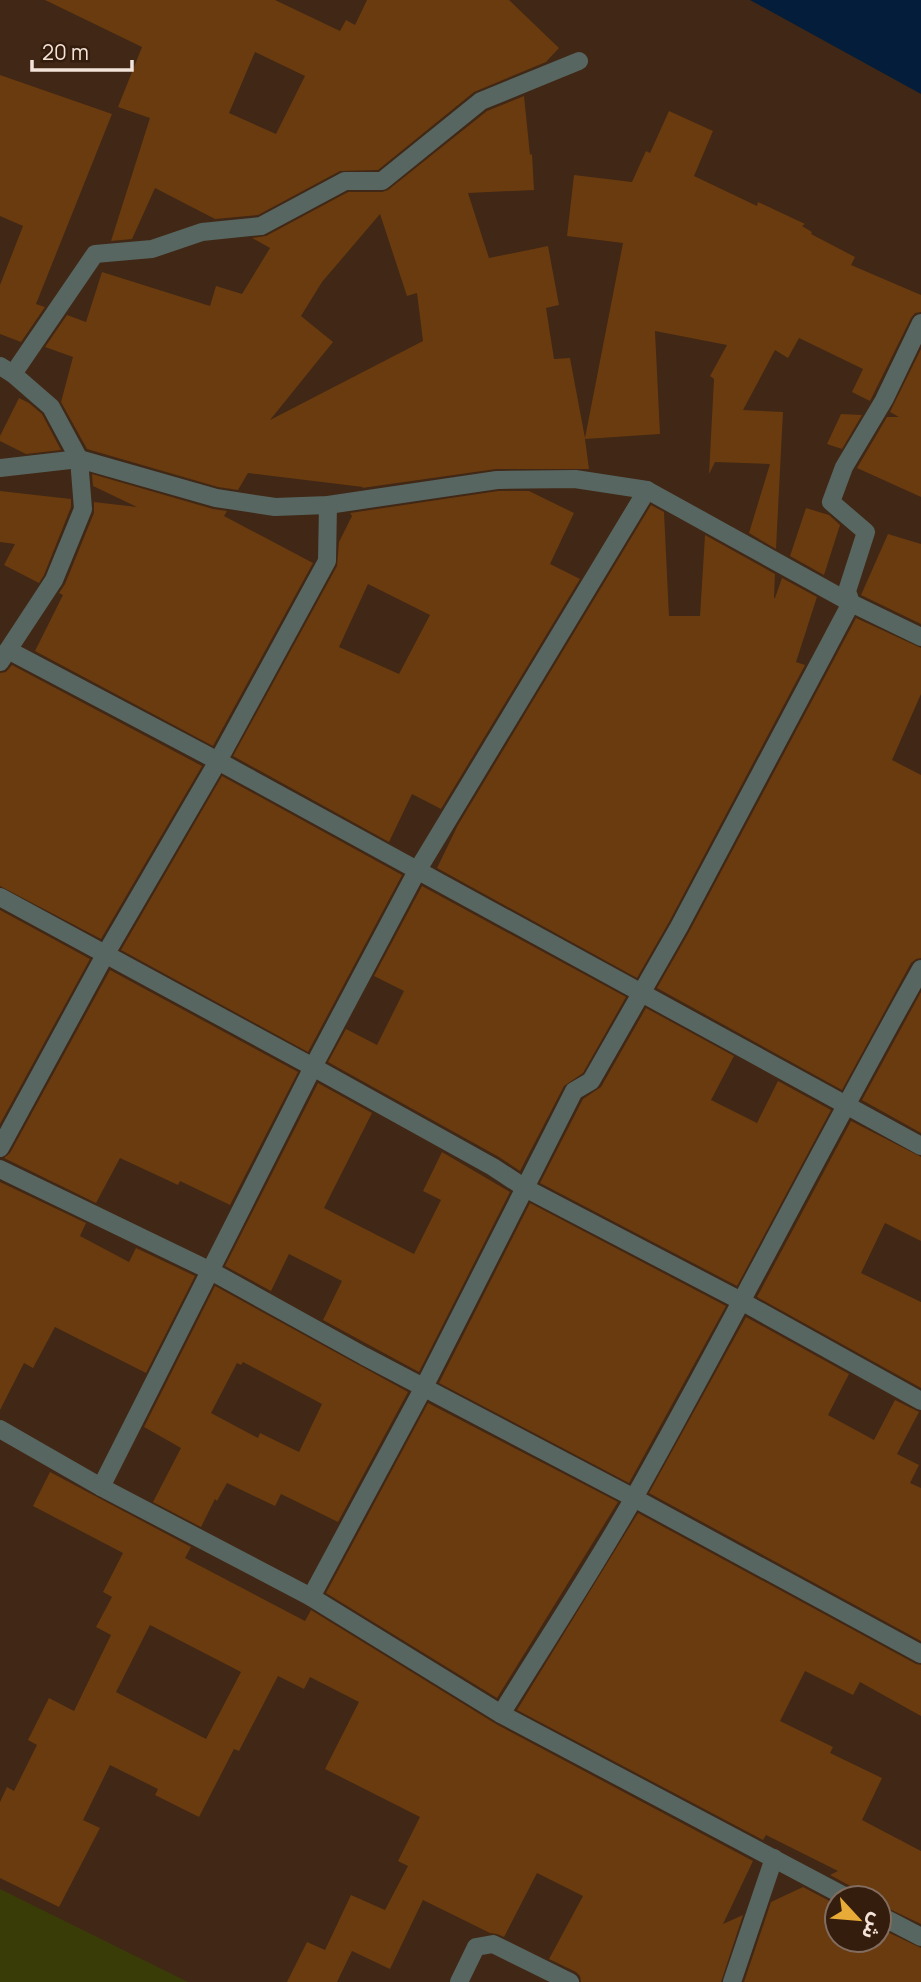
<svg xmlns="http://www.w3.org/2000/svg" width="921" height="1982" font-family="Manrope,'Noto Sans Arabic',sans-serif">
  <style>
    .green { fill: #3a3c08 }
    .water { fill: #041d3a }
    .building { fill: #693b0e; fill-rule: evenodd }
    .lines { fill: none; stroke-linecap: round; stroke-linejoin: round }
    .minor { stroke: #576660; stroke-width: 18 }
  </style>
  <rect width="100%" height="100%" fill="#402716"/>
  <polygon class="green" points="0,1889 188,1982 0,1982"/>
  <polygon class="water" points="750,0 921,0 921,94"/>
  <g class="building">
    <path d="M45 0H275L340 31 346 20 355 25 367 0H509L559 48 546 62 474 92 378 170 340 171 258 215 215 219 155 188 132 239 111 241 150 118 118 107 142 47ZM255 52 305 76 276 134 229 113Z"/>
    <polygon points="0,75 112,114 36,304 45,307 21,342 0,334 0,285 23,226 0,216"/>
    <path d="M524 96 530 155 532 154 534 190 468 193 489 258 548 246 559 305 546 308 554 359 570 358 585 438 623 243 567 236 574 175 632 182 646 151 650 153 669 111 713 131 694 176 757 206 758 202 805 224 802 226 812 232 811 234 855 257 851 265 921 295V312L915 313 911 318 870 401 852 392 863 369 799 338 788 358 775 350 743 410 783 412 776 549 749 533 770 464 715 462 709 474 714 379 710 376 727 345 655 331 660 434 585 439 589 469H496L362 488 363 487 248 473 238 490 218 487 87 449 61 402 73 357 45 347 67 315 86 322 102 272 210 306 216 286 242 294 270 248 252 238 266 236 348 192H382L388 190 487 111ZM380 214 407 296 417 293 423 341 270 420 333 342 301 316 322 282Z"/>
    <polygon points="921,349 921,497 857,468 887,417 899,417 890,412"/>
    <polygon points="19,398 29,403 42,414 61,450 26,454 0,441 0,436"/>
    <polygon points="841,414 862,415 842,449 827,444"/>
    <polygon points="92,474 213,509 227,511 224,516 313,563 213,746 35,651 63,595 59,593 65,584 94,513 94,502 137,507 93,486"/>
    <polygon points="0,491 71,499 71,507 44,575 39,583 4,565 15,544 0,542"/>
    <path d="M498 491H529L574 513 550 564 580 579 441 809 412 794 389 842 233 756 337 566 339 542 352 516 350 513ZM368 584 430 615 399 674 339 647Z"/>
    <polygon points="651,505 664,512 669,616 700,616 705,535 775,574 774,598 775,598 782,578 817,597 796,662 805,665 669,922 637,978 437,868 458,825"/>
    <polygon points="806,508 829,515 840,525 824,575 790,556"/>
    <polygon points="888,534 921,544 921,624 861,595"/>
    <polygon points="856,618 921,648 921,694 892,760 921,775 921,958 916,959 911,963 842,1090 657,988 689,932"/>
    <polygon points="12,665 202,766 101,939 0,886 0,673 6,672"/>
    <polygon points="222,776 402,875 308,1052 121,950"/>
    <polygon points="422,886 626,997 583,1073 564,1086 520,1171 499,1157 328,1062 346,1029 377,1045 404,991 374,976"/>
    <polygon points="0,910 90,959 0,1124"/>
    <polygon points="110,970 298,1072 230,1205 180,1181 178,1185 120,1158 96,1203 4,1158 10,1153"/>
    <polygon points="921,992 921,1133 862,1100"/>
    <polygon points="646,1008 734,1056 711,1100 757,1123 778,1081 831,1110 737,1286 540,1183 583,1099 601,1087"/>
    <polygon points="318,1083 372,1113 324,1208 414,1254 441,1200 423,1191 442,1152 510,1192 419,1372 323,1320 342,1281 289,1254 271,1291 225,1266"/>
    <polygon points="851,1121 921,1157 921,1241 885,1223 861,1273 921,1302 921,1388 757,1297"/>
    <polygon points="0,1182 86,1223 80,1236 129,1262 136,1248 195,1276 146,1373 55,1327 33,1368 24,1363 0,1410"/>
    <polygon points="530,1203 726,1306 629,1483 439,1383"/>
    <path d="M215 1286 408 1392 338 1522 281 1494 275 1506 227 1483 217 1501 215 1499 201 1527 153 1502 181 1448 144 1427ZM243 1362 322 1404 299 1452 260 1433 258 1438 211 1413 237 1363 241 1365Z"/>
    <polygon points="746,1317 849,1374 828,1415 874,1440 895,1400 919,1412 897,1454 919,1465 910,1483 921,1488 921,1641 649,1493"/>
    <polygon points="428,1403 618,1502 497,1698 326,1593"/>
    <path d="M50 1472 191 1547 185 1558 305 1621 311 1610 496 1724 753 1861 723 1924 743 1915 721 1982H581L580 1976 576 1972 549 1959 583 1896 537 1873 504 1937 497 1934 490 1933 423 1900 390 1969 352 1951 337 1982H287L307 1942 325 1950 351 1895 385 1910 408 1866 398 1861 420 1817 325 1769 359 1702 310 1677 304 1689 278 1676 239 1751 234 1749 199 1817 155 1795 158 1789 110 1765 83 1820 100 1828 59 1907 0 1878V1802L7 1787 14 1791 37 1745 28 1740 49 1698 74 1711 111 1635 96 1627 112 1597 103 1592 123 1553 33 1506ZM150 1625 241 1672 206 1739 116 1692Z"/>
    <polygon points="638,1513 916,1664 921,1665 921,1716 860,1682 853,1695 805,1671 780,1721 833,1747 830,1753 882,1778 862,1820 921,1851 921,1924 879,1904 879,1898 859,1898 858,1893 854,1888 830,1875 838,1871 766,1835 763,1840 517,1710"/>
    <polygon points="803,1887 837,1905 837,1940 879,1940 879,1928 921,1948 921,1982 744,1982 771,1902"/>
  </g>
  <g class="lines">
    <g class="minor">
      <polyline points="0,366 13,374 51,407 79,459 83,509 54,580 0,662"/>
      <polyline points="13,374 95,254 152,249 202,232 261,226 345,181 382,181 481,101 579,61"/>
      <polyline points="0,468 79,459 216,498 275,507 328,505 497,480 575,479 647,490 851,603 921,637"/>
      <polyline points="8,650 218,761 921,1146"/>
      <polyline points="0,897 313,1067 493,1167 525,1188 741,1301 921,1401"/>
      <polyline points="0,1148 105,955 218,761 327,561 328,505"/>
      <polyline points="0,1169 209,1270 364,1356 634,1498 921,1654"/>
      <polyline points="0,1429 101,1487 311,1597 501,1714 848,1898"/>
      <polyline points="101,1487 313,1067 417,871 647,490"/>
      <polyline points="311,1597 424,1387 574,1091 591,1081 679,927 851,603 847,591 866,532 831,502 844,467 884,400 921,323"/>
      <path d="M501 1714C546 1641 593 1570 635 1496 733 1322 823 1143 921 969"/>
      <polyline points="879,1915 921,1937"/>
      <polyline points="459,1982 476,1947 493,1944 570,1982"/>
      <polyline points="732,1982 774,1858"/>
    </g>
  </g>
  <g transform="translate(858 1919) rotate(116)"><circle r="33" fill="#351d0d" stroke="#816c5f" stroke-width="2"/>
  <path d="M0-5L12 26L0 18L-12 26Z" fill="#e8ab37"/>
  <text y="-10" font-size="19" font-weight="bold" text-anchor="middle" fill="#f4e3d9">ش</text>
  </g>
  <path d="M32 60v10h100v-10" fill="none" stroke="#f4e3d9" stroke-width="3.5"/>
  <text x="42" y="60" font-size="21" fill="#f4e3d9" stroke="#351d0d" stroke-width="5" paint-order="stroke">20 m</text>
</svg>
